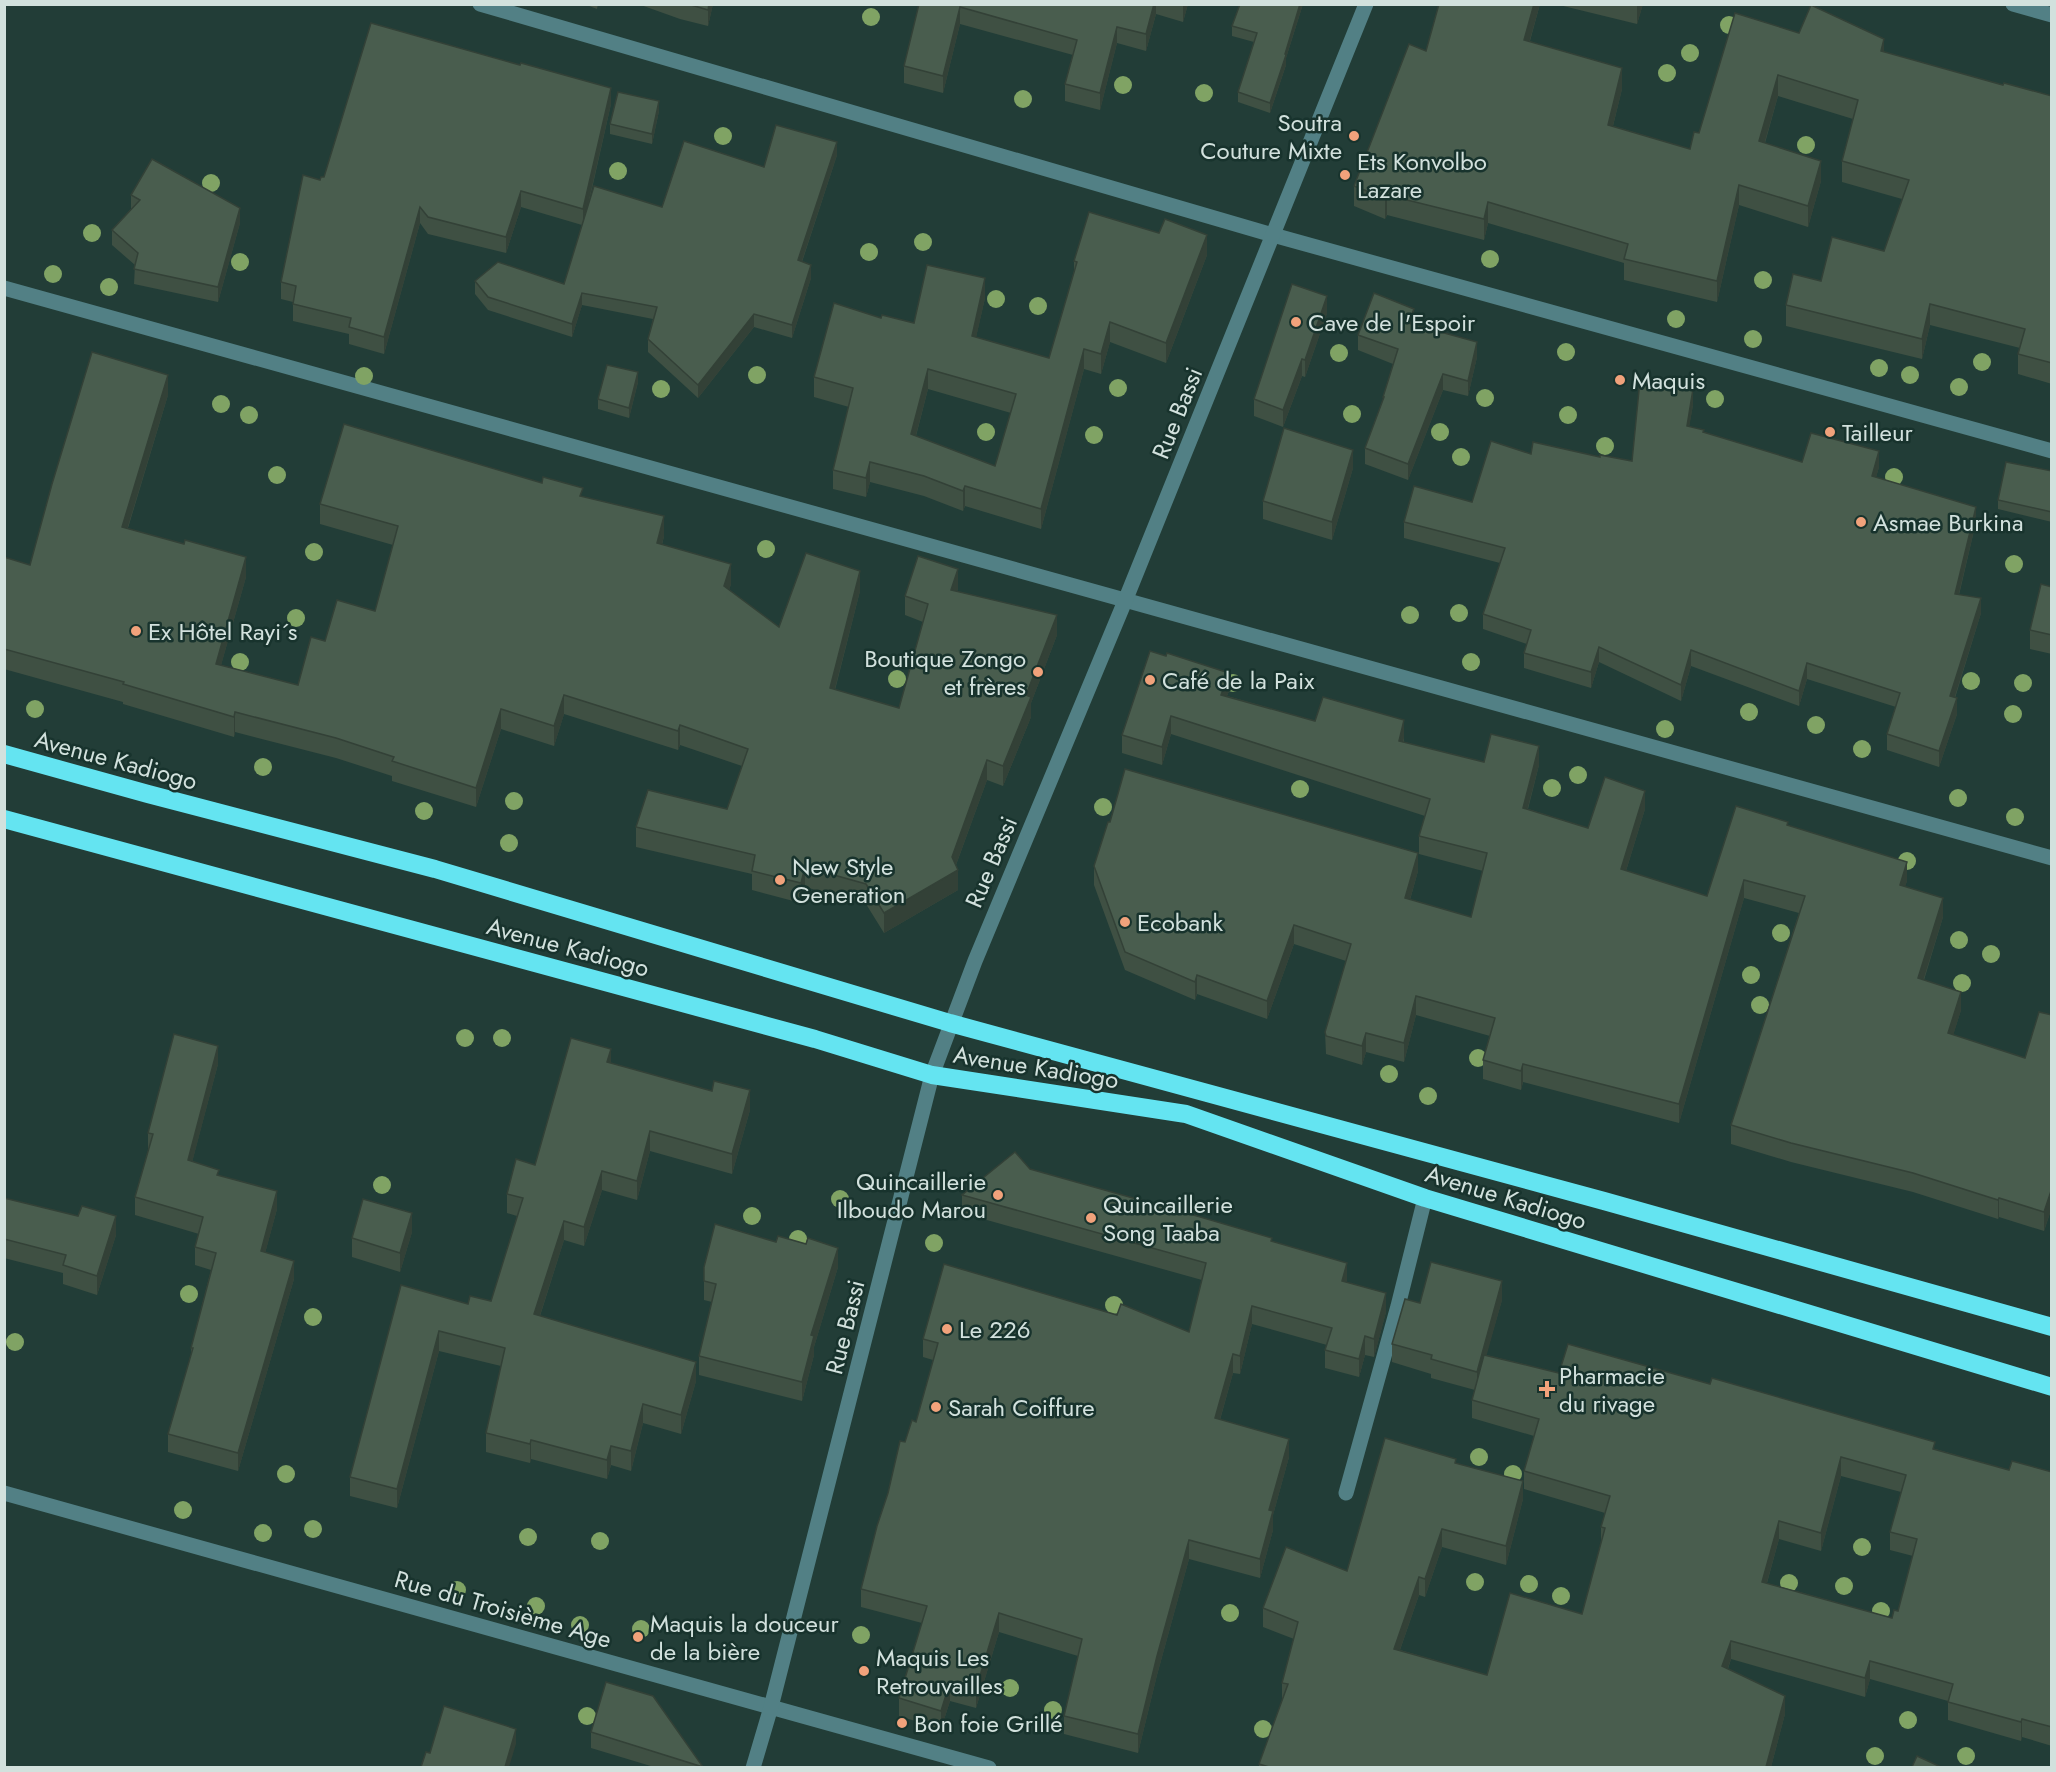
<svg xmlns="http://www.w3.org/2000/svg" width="2056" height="1772" font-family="Jost,sans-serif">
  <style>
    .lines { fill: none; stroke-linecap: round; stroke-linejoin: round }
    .minor { stroke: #528085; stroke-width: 15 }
    .highway { stroke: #64e4f1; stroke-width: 18 }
    .tree { fill: #80a364 }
    .wall { fill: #3f5043; fill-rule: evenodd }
    .shaded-wall { fill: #334137 }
    .building { fill: #495d4e; stroke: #334137; stroke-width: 1.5; fill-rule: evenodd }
    .poi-dot { fill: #f1a27b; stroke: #18332d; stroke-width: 2 }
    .labels { text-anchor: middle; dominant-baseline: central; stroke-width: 5; stroke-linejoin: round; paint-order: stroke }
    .poi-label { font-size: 24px; fill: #d2e1dd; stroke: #18332d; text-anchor: start }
    .street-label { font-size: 24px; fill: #d2e1dd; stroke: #18332d }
  </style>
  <rect width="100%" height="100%" fill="#223d37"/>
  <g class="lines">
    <g class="minor">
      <polyline points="480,4 1273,235 2052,451"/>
      <polyline points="2013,4 2052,15"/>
      <polyline points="4,288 2052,858"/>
      <polyline points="4,1493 989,1768"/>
      <polyline points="1346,1493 1398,1306 1425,1198"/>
      <polyline points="753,1768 771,1707 932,1075 975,961 1125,601 1366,4"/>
    </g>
    <g class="highway">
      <polyline points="4,754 148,794 435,869 950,1023 1604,1201 2052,1327"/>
      <polyline points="4,819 815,1039 932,1075 1186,1114 1425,1198 2052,1387"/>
    </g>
  </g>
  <g class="tree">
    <circle cx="871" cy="17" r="9"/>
    <circle cx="1729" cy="25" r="9"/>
    <circle cx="1690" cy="53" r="9"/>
    <circle cx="1667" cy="73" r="9"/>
    <circle cx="1123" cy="85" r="9"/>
    <circle cx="1204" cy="93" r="9"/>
    <circle cx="1023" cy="99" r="9"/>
    <circle cx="723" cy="136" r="9"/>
    <circle cx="1806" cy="145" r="9"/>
    <circle cx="618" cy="171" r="9"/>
    <circle cx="211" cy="183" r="9"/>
    <circle cx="92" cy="233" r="9"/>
    <circle cx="923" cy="242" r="9"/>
    <circle cx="869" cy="252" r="9"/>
    <circle cx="1490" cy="259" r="9"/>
    <circle cx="240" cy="262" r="9"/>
    <circle cx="53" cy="274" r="9"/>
    <circle cx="1763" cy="280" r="9"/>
    <circle cx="109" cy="287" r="9"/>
    <circle cx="996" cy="299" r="9"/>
    <circle cx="1038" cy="306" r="9"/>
    <circle cx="1676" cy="319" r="9"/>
    <circle cx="1753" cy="339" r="9"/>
    <circle cx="1566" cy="352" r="9"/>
    <circle cx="1339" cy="353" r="9"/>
    <circle cx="1982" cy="362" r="9"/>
    <circle cx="1879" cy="368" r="9"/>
    <circle cx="757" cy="375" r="9"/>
    <circle cx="1910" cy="375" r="9"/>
    <circle cx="364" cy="376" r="9"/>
    <circle cx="1959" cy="387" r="9"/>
    <circle cx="1118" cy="388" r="9"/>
    <circle cx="661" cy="389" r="9"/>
    <circle cx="1485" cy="398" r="9"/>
    <circle cx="1715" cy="399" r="9"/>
    <circle cx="221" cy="404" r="9"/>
    <circle cx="1352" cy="414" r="9"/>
    <circle cx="249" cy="415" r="9"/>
    <circle cx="1568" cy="415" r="9"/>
    <circle cx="986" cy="432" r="9"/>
    <circle cx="1440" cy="432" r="9"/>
    <circle cx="1094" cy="435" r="9"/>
    <circle cx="1605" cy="446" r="9"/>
    <circle cx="1461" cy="457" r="9"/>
    <circle cx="277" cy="475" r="9"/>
    <circle cx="1894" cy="477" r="9"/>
    <circle cx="766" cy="549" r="9"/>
    <circle cx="314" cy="552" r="9"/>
    <circle cx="2014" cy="564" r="9"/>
    <circle cx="1459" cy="613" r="9"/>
    <circle cx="1410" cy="615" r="9"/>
    <circle cx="296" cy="618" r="9"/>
    <circle cx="240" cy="662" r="9"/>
    <circle cx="1471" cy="662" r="9"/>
    <circle cx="897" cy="679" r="9"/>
    <circle cx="1971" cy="681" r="9"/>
    <circle cx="1233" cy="683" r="9"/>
    <circle cx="2023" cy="683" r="9"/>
    <circle cx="35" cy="709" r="9"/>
    <circle cx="1749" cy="712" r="9"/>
    <circle cx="2013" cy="714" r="9"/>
    <circle cx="1816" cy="725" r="9"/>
    <circle cx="1665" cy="729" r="9"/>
    <circle cx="1862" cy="749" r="9"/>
    <circle cx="263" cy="767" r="9"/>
    <circle cx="1578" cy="775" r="9"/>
    <circle cx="1552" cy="788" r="9"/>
    <circle cx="1300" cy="789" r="9"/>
    <circle cx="1958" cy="798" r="9"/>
    <circle cx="514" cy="801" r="9"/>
    <circle cx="1103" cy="807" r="9"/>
    <circle cx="424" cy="811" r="9"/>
    <circle cx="2015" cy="817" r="9"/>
    <circle cx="509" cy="843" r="9"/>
    <circle cx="1907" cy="861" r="9"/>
    <circle cx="1781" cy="933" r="9"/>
    <circle cx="1959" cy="940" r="9"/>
    <circle cx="1991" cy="954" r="9"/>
    <circle cx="1751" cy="975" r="9"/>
    <circle cx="1962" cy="983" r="9"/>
    <circle cx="1760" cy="1005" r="9"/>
    <circle cx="465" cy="1038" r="9"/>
    <circle cx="502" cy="1038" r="9"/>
    <circle cx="1478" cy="1058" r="9"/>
    <circle cx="1389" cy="1074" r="9"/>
    <circle cx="1428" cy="1096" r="9"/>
    <circle cx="382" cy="1185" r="9"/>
    <circle cx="840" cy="1199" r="9"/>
    <circle cx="752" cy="1216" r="9"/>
    <circle cx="798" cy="1239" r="9"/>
    <circle cx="934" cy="1243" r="9"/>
    <circle cx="189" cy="1294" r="9"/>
    <circle cx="1114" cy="1305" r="9"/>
    <circle cx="313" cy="1317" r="9"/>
    <circle cx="15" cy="1342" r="9"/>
    <circle cx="1479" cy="1457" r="9"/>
    <circle cx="286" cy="1474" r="9"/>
    <circle cx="1513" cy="1474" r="9"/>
    <circle cx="183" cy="1510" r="9"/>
    <circle cx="313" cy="1529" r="9"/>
    <circle cx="263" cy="1533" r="9"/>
    <circle cx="528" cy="1537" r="9"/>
    <circle cx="600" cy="1541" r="9"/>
    <circle cx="1862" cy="1547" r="9"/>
    <circle cx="1475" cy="1582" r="9"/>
    <circle cx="1789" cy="1583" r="9"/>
    <circle cx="1529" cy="1584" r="9"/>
    <circle cx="1844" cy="1586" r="9"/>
    <circle cx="457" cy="1590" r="9"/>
    <circle cx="1561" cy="1596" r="9"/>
    <circle cx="536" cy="1606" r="9"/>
    <circle cx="1881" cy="1611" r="9"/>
    <circle cx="1230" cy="1613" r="9"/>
    <circle cx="580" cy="1625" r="9"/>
    <circle cx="641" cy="1629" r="9"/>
    <circle cx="861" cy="1635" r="9"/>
    <circle cx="1010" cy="1688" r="9"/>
    <circle cx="1053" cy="1710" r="9"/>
    <circle cx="587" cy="1716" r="9"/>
    <circle cx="1908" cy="1720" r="9"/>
    <circle cx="1263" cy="1729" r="9"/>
    <circle cx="1875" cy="1756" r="9"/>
    <circle cx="1966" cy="1756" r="9"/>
  </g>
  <g class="wall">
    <polygon points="584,4 598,4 597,9"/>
    <polygon points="638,4 713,4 708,26 680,19"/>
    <polygon points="911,4 1188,4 1183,22 1156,14 1146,51 1117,43 1100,110 1065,101 1065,84 1073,55 960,24 943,93 904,83 904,66 919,6"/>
    <polygon points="1303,4 1286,58 1286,65 1270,113 1238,102 1238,92 1254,42 1232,36 1232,26"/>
    <polygon points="1439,4 1540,4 1530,41 1622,89 1613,126 1690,149 1699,133 1799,33 1884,52 2003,85 2052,96 2052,384 2018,374 2018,354 2020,348 1930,325 1922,359 1786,326 1786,305 1821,281 1884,251 1902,199 1842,182 1842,161 1853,119 1778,96 1765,143 1821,181 1808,227 1739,205 1717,302 1624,280 1624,263 1488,223 1484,240 1387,215 1385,219 1354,206 1354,186 1426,51"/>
    <polygon points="1555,4 1643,4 1637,24"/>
    <polygon points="611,104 589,202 662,207 764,167 837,155 802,262 811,278 792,338 754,327 698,398 648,352 648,339 653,319 582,305 572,337 488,310 475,294 475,281 564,284 582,225 521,207 506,253 428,234 420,223 384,354 349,344 349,334 293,321 293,302 281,299 281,282 320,180 324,177"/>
    <polygon points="659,111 652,144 610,134 610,124"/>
    <polygon points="131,195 240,223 218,302 134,284 135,265 112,245 112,230 131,209"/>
    <path d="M1207 255 1166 363 1110 342 1101 374 1084 369 1041 529 965 506 963 511 924 496 870 482 866 497 833 489V470L849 407 814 397V377L881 318 914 323 985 298 976 337 1049 358 1074 271V261ZM928 389 1011 413 995 466 916 436Z"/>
    <polygon points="1327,313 1305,377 1302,376 1283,427 1254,416 1254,399"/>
    <polygon points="1414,325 1477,357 1468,396 1443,390 1408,480 1365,464 1365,448 1383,402 1383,397 1393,364 1358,350 1358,335"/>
    <polygon points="638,382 629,418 598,409 598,399"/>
    <polygon points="168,395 128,528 246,577 221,665 298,685 325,641 375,611 393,545 320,524 320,504 583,497 664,536 662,545 731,584 729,590 779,627 860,591 835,690 899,708 923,622 905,615 905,596 958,589 957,591 1057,635 1031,703 1031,717 1003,786 987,780 956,865 958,890 884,933 866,904 805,887 801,903 752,890 752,874 636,847 636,827 727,809 742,766 680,745 678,750 564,714 554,746 501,729 476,807 392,781 392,776 336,758 235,732 234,737 123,704 123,702 4,669 4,557 30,565"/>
    <polygon points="1693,405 1689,426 1704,432 1802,462 1879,467 1876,477 1976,522 1959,595 1981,613 1955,698 1957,714 1939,767 1887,750 1887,734 1896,707 1807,679 1799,706 1691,666 1681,701 1599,662 1591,688 1524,668 1524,653 1527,644 1483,629 1483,614 1500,563 1404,538 1404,522 1472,502 1531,454 1600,457 1632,461"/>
    <polygon points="1353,468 1332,540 1263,519 1263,501"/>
    <polygon points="2052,471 2052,522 1998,509 1998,500"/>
    <polygon points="2052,587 2052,654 2030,649 2030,630"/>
    <polygon points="1166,656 1229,691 1227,696 1315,721 1404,738 1404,742 1484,762 1539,765 1528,809 1588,828 1645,809 1626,871 1707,896 1788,825 1907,881 1905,886 1943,917 1924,980 1961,1010 1953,1035 2025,1058 2052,1015 2052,1207 2044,1231 1999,1217 1998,1219 1913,1192 1791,1162 1731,1144 1731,1125 1799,913 1744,898 1679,1123 1523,1082 1521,1090 1483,1079 1483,1060 1490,1036 1416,1015 1404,1062 1366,1052 1362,1065 1326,1054 1325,1032 1346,961 1294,944 1267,1019 1197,994 1195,1000 1125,970 1094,885 1094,866 1418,871 1410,900 1471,917 1483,871 1419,854 1419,836 1425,816 1171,734 1162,765 1122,753 1122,735"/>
    <polygon points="611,1063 750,1110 732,1174 650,1151 637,1200 602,1190 584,1246 564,1240 540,1316 696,1381 681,1434 643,1423 631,1471 611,1465 607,1479 531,1459 530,1463 486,1452 486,1433 501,1366 439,1351 397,1508 350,1496 350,1477 401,1285 468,1304 491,1301 517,1216 507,1213 507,1194 535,1165"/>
    <polygon points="218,1064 192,1162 219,1175 277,1209 265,1253 294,1279 238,1471 168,1452 168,1434 191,1356 191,1348 211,1270 195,1265 195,1247 199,1234 135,1215 135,1197 148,1151 148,1133"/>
    <polygon points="1030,1169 1272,1241 1347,1282 1386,1312 1374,1357 1365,1355 1359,1377 1325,1368 1325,1350 1327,1345 1252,1324 1240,1374 1233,1373 1220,1420 1289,1457 1273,1515 1273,1530 1260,1578 1189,1559 1157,1675 1138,1753 1064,1734 1064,1716 1078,1656 999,1632 976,1708 950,1701 941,1729 899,1716 899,1698 922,1623 861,1607 861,1589 905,1442 916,1422 933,1360 923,1357 923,1339 1117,1315 1189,1332 1202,1280 962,1213 962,1195"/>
    <polygon points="4,1198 116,1235 97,1295 63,1284 63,1273 4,1258"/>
    <polygon points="412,1232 400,1272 352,1257 352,1238"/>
    <polygon points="704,1267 838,1267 814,1347 814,1355 802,1401 699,1375 699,1356 712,1302 704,1300"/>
    <path d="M1502 1300 1486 1355 1559 1373 1935 1449 2009 1470 2052 1472V1746L2022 1737 2021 1741 1948 1720V1701L1870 1679 1865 1697 1731 1659 1728 1669 1785 1714 1771 1767H1259V1764L1282 1701V1683L1294 1639 1263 1627V1608L1347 1571 1456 1463 1523 1499 1506 1565 1442 1547 1425 1597 1419 1595 1400 1650 1487 1675 1582 1614 1601 1543V1527L1605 1513 1524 1489V1471L1534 1436 1472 1418V1400L1475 1390 1431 1378V1374L1392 1362V1344L1420 1303ZM1841 1476 1901 1492 1890 1532V1550L1913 1556 1898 1611 1892 1618 1767 1583 1779 1539 1821 1551Z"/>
    <polygon points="591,1732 703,1767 654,1767 591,1748"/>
  </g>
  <g class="shaded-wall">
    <polygon points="709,4 713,4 708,26 708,10"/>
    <polygon points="1154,4 1156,4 1156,14 1146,51 1146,34"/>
    <polygon points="1183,4 1188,4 1183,22"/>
    <polygon points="1300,4 1303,4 1286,58 1286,65 1270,113 1270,103"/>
    <polygon points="1534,4 1540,4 1524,61 1524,40"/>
    <polygon points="1637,4 1643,4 1637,24"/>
    <polygon points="960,7 960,24 943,93 943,76"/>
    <polygon points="1117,27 1117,43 1100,110 1100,93"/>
    <polygon points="1884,39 1884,60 1881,51"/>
    <polygon points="1622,68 1622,89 1608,146 1608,125"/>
    <polygon points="1778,75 1778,96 1759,162 1759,141"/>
    <polygon points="611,88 611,104 583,226 583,209"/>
    <polygon points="659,101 659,111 652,144 652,134"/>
    <polygon points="837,142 837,155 798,273 798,260"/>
    <polygon points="1821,161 1821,181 1808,227 1808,206"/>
    <polygon points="1739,185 1739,205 1717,302 1717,281"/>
    <polygon points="521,191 521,207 506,253 506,237"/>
    <polygon points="1387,195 1387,215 1385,219 1385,198"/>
    <polygon points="1488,202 1488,223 1484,240 1484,219"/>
    <polygon points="420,207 420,223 384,354 384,337"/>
    <polygon points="240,208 240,223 218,302 218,287"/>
    <polygon points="1207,235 1207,255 1166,363 1166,343"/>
    <polygon points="811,265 811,278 792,338 792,325"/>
    <polygon points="985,278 985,298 972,356 972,336"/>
    <polygon points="582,293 582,305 572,337 572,324"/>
    <polygon points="1327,296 1327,313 1305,377 1305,360"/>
    <polygon points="1930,304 1930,325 1922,359 1922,339"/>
    <polygon points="1414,309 1414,324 1408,323"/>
    <polygon points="754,314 754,327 698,398 698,385"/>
    <polygon points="1110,322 1110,342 1101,374 1101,354"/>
    <polygon points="1477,342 1477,357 1468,396 1468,381"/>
    <polygon points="1084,349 1084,369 1041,529 1041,509"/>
    <polygon points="1302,359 1302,376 1283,427 1283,410"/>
    <polygon points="928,369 928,389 911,454 911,434"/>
    <polygon points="638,372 638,382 629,418 629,408"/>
    <polygon points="1443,374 1443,390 1408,480 1408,464"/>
    <polygon points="168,375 168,395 122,546 122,527"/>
    <polygon points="1693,389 1693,405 1687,441 1687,426"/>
    <polygon points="1353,450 1353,468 1332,540 1332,522"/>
    <polygon points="1879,451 1879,467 1872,492 1872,476"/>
    <polygon points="870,462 870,482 866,497 866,478"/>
    <polygon points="965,486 965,506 963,511 963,491"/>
    <polygon points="1976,507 1976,522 1955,610 1955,594"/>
    <polygon points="664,516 664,536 657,563 657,543"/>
    <polygon points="246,557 246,577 216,683 216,664"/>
    <polygon points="731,564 731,584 724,606 724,586"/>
    <polygon points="958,569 958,589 951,610 951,590"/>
    <polygon points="860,571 860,591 830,708 830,688"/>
    <polygon points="1981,598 1981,613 1950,712 1950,696"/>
    <polygon points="1057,615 1057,635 1031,703 1031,717 1003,786 1003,766 1026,695"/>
    <polygon points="1599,647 1599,662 1591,688 1591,672"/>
    <polygon points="1691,650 1691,666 1681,701 1681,685"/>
    <polygon points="1807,663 1807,679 1799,706 1799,691"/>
    <polygon points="1229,673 1229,691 1221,713 1221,695"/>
    <polygon points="564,695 564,714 554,746 554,726"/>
    <polygon points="1957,698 1957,714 1939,767 1939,751"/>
    <polygon points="501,709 501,729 476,807 476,788"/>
    <polygon points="235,712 235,732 234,737 234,717"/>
    <polygon points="1171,716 1171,734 1162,765 1162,747"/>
    <polygon points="1404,720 1404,738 1399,759 1399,741"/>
    <polygon points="680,725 680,745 678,750 678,731"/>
    <polygon points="1539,746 1539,765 1523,826 1523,808"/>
    <polygon points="987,760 987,780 953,873 958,870 958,890 884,933 884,913 952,857"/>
    <polygon points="1645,791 1645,809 1621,887 1621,869"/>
    <polygon points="1418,853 1418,871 1405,917 1405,898"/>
    <polygon points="1907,862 1907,881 1900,903 1900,885"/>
    <polygon points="805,867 805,887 801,903 801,883"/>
    <polygon points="1744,880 1744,898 1679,1123 1679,1104"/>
    <polygon points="1943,898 1943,917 1918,997 1918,978"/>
    <polygon points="1294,925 1294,944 1267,1019 1267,1001"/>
    <polygon points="1197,975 1197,994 1195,1000 1195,982"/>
    <polygon points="1961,992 1961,1010 1948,1052 1948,1033"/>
    <polygon points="1416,996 1416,1015 1404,1062 1404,1043"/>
    <polygon points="1366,1033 1366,1052 1362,1065 1362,1046"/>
    <polygon points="218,1046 218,1064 188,1178 188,1160"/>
    <polygon points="611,1049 611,1068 607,1062"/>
    <polygon points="1523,1064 1523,1082 1521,1090 1521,1071"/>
    <polygon points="750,1090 750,1110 732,1174 732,1154"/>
    <polygon points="650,1131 650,1151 637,1200 637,1181"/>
    <polygon points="602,1171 602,1190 584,1246 584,1227"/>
    <polygon points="2052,1188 2052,1207 2044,1231 2044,1212"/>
    <polygon points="277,1191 277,1209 261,1269 261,1251"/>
    <polygon points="1999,1198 1999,1217 1998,1219 1998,1200"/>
    <polygon points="412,1213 412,1232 400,1272 400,1253"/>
    <polygon points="116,1216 116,1235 97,1295 97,1276"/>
    <polygon points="564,1221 564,1240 534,1334 534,1314"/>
    <polygon points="838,1248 838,1267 814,1347 814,1355 802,1401 802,1382 811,1335"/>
    <polygon points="294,1261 294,1279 238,1471 238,1453"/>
    <polygon points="1347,1263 1347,1281 1342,1300 1342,1281"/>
    <polygon points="1502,1281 1502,1300 1477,1390 1477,1372"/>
    <polygon points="1386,1293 1386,1312 1374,1357 1374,1339"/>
    <polygon points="1252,1306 1252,1324 1240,1374 1240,1356"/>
    <polygon points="439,1331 439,1351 397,1508 397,1489"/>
    <polygon points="1365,1336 1365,1355 1359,1377 1359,1359"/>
    <polygon points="1233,1354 1233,1373 1215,1437 1215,1418"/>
    <polygon points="696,1362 696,1381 681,1434 681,1415"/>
    <polygon points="643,1404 643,1423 631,1471 631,1451"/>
    <polygon points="1289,1439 1289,1457 1273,1515 1273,1530 1260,1578 1260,1559 1269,1510"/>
    <polygon points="531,1440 531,1459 530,1463 530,1444"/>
    <polygon points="611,1446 611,1465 607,1479 607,1460"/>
    <polygon points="1841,1457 1841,1476 1821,1551 1821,1533"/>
    <polygon points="1523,1481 1523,1499 1506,1565 1506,1546"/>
    <polygon points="1779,1521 1779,1539 1762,1600 1762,1582"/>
    <polygon points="1442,1529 1442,1547 1425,1597 1425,1579"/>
    <polygon points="1189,1540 1189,1559 1157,1675 1138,1753 1138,1734 1157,1656"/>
    <polygon points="1419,1577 1419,1595 1394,1667 1394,1649"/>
    <polygon points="999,1613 999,1632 976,1708 976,1689"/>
    <polygon points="1731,1641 1731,1659 1722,1685 1722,1666"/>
    <polygon points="1870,1661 1870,1679 1865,1697 1865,1678"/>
    <polygon points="950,1682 950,1701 941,1729 941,1711"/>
    <polygon points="1785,1696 1785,1714 1771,1767 1766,1767"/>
    <polygon points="2022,1719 2022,1737 2021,1741 2021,1722"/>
    <polygon points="516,1729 516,1744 509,1767 505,1767"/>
  </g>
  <g class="building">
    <polygon points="688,4 709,4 708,10"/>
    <polygon points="919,4 1154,4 1146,34 1117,27 1100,93 1065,84 1077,40 960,7 943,76 904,66"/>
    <polygon points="1240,4 1300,4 1285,54 1286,55 1270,103 1238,92 1257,33 1232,26"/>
    <polygon points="1439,4 1534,4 1524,40 1622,68 1608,125 1690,149 1694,132 1699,133 1735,13 1799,33 1811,5 1884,39 1881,51 2003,85 2004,83 2052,96 2052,363 2018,354 2025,329 1930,304 1922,339 1786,305 1793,274 1821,281 1832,237 1884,251 1909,180 1842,161 1858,100 1778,75 1759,141 1821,161 1808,206 1739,185 1717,281 1624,259 1628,244 1488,202 1484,219 1387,195 1385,198 1354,186 1409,44 1426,51"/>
    <polygon points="371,23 520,65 521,63 611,88 583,209 521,191 506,237 428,217 420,207 384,337 349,327 351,318 293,304 296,286 281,282 303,175 320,180 321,177 324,177"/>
    <polygon points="618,92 659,101 652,134 610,124"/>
    <polygon points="776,125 837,142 798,260 811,265 792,325 754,314 698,385 648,339 657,307 582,293 572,324 488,297 475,281 498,262 564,284 594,186 662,207 684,141 764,167"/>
    <polygon points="152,159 240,208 218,287 134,269 138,253 112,230 140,200 131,195"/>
    <path d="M1089 212 1159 233 1165 219 1207 235 1166 343 1110 322 1101 354 1084 349 1041 509 965 486 963 491 924 476 870 462 866 478 833 470 853 388 814 377 834 303 881 318 882 315 914 323 927 265 985 278 972 336 1049 358 1077 262 1074 261ZM928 369 1016 394 995 466 911 434Z"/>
    <polygon points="1292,284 1327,296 1305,360 1302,359 1283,410 1254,399"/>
    <polygon points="1374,293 1414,309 1408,323 1477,342 1468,381 1443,374 1408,464 1365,448 1384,397 1383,397 1398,349 1358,335"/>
    <polygon points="92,352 168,375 122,527 184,544 185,540 246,557 216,664 298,685 311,637 325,641 337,600 375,611 398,526 320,504 344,424 542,483 543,477 583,488 580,496 664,516 657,543 731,564 724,586 779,627 806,553 860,571 830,688 899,708 928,604 905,596 918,556 958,569 951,590 1057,615 1026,695 1031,697 1003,766 987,760 952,857 958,870 884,913 866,884 805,867 801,883 752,871 755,855 636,827 648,790 727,809 748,749 680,725 678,731 564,695 554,726 501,709 476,788 392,761 394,757 336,738 235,712 234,717 123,684 124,682 4,649 4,557 30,565 52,484"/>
    <polygon points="607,365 638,372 629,408 598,399"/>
    <polygon points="1640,380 1693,389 1687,426 1704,430 1703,432 1802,462 1811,433 1879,451 1872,476 1976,507 1955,594 1981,598 1950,696 1957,698 1939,751 1887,734 1900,693 1807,663 1799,691 1691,650 1681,685 1599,647 1591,672 1524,653 1531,630 1483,614 1505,548 1404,522 1414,486 1472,502 1491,441 1531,454 1533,442 1600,457 1600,455 1632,461"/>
    <polygon points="1284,428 1353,450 1332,522 1263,501"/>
    <polygon points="2006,462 2052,471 2052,512 1998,500"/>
    <polygon points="2041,584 2052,587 2052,635 2030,630"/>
    <polygon points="1150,651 1166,656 1167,653 1229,673 1221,695 1315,721 1323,697 1404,720 1399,741 1484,762 1491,734 1539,746 1523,808 1588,828 1605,777 1645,791 1621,869 1707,896 1736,806 1788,822 1787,825 1907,862 1900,885 1943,898 1918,978 1961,992 1948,1033 2025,1058 2039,1012 2052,1015 2052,1188 2044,1212 1999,1198 1998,1200 1913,1173 1791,1143 1731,1125 1805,896 1744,880 1679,1104 1523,1064 1521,1071 1483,1060 1495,1018 1416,996 1404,1043 1366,1033 1362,1046 1326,1036 1325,1032 1351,944 1294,925 1267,1001 1197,975 1195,982 1125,952 1094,866 1108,822 1110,822 1125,769 1418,853 1405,898 1471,917 1487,853 1419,836 1430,799 1171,716 1162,747 1122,735"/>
    <polygon points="174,1034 218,1046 188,1160 219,1170 217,1175 277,1191 261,1251 294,1261 238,1453 168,1434 193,1348 191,1348 216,1253 195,1247 203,1217 135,1197 153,1134 148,1133"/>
    <polygon points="571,1038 611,1049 607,1062 712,1091 714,1081 750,1090 732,1154 650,1131 637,1181 602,1171 584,1227 564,1221 534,1314 696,1362 681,1415 643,1404 631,1451 611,1446 607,1460 531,1440 530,1444 486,1433 505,1348 439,1331 397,1489 350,1477 401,1285 468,1304 470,1296 491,1301 523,1198 507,1194 516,1159 535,1165"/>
    <polygon points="1015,1152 1030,1169 1197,1216 1272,1238 1271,1241 1347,1263 1342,1281 1386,1293 1374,1339 1365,1336 1359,1359 1325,1350 1332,1328 1252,1306 1240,1356 1233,1354 1215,1418 1289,1439 1269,1510 1273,1511 1260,1559 1189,1540 1157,1656 1138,1734 1064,1716 1082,1639 999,1613 976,1689 950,1682 941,1711 899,1698 927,1606 861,1589 877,1526 888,1493 900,1441 905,1442 912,1420 916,1422 938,1343 923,1339 944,1264 1117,1315 1121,1304 1189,1332 1206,1263 962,1195"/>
    <polygon points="4,1198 78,1216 82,1206 116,1216 97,1276 63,1265 66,1255 4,1239"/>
    <polygon points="363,1199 412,1213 400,1253 352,1238"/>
    <polygon points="715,1224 776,1242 778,1236 806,1244 808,1238 838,1248 811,1335 814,1336 802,1382 699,1356 716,1284 704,1281 704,1267"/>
    <polygon points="1431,1262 1502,1281 1477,1372 1431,1359 1432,1355 1392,1344 1405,1299 1420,1303"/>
    <path d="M1568 1344 1710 1384 1712 1378 1935 1442 1933 1449 2009 1470 2012 1461 2052 1472V1727L2022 1719 2021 1722 1948 1702 1953 1684 1870 1661 1865 1678 1731 1641 1722 1666 1785 1696 1766 1767H1269L1259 1764 1288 1684 1282 1683 1298 1622 1263 1608 1286 1547 1347 1571 1385 1438 1456 1459 1455 1463 1523 1481 1506 1546 1442 1529 1425 1579 1419 1577 1394 1649 1487 1675 1510 1593 1582 1614 1605 1528 1601 1527 1610 1496 1524 1471 1539 1419 1472 1400 1484 1355 1559 1373ZM1841 1457 1906 1475 1890 1532 1917 1539 1898 1611 1894 1610 1892 1618 1762 1582 1779 1521 1821 1533Z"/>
    <polygon points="606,1682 653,1696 703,1767 591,1732"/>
    <polygon points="444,1706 516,1729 505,1767 421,1767 426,1752 430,1753"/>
    <polygon points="1917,1756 1941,1767 1912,1767"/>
  </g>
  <g class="poi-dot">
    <circle cx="1354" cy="136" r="6"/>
    <circle cx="1345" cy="175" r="6"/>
    <circle cx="1296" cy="322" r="6"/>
    <circle cx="1620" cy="380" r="6"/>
    <circle cx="1830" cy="432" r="6"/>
    <circle cx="1861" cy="522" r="6"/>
    <circle cx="136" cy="631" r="6"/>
    <circle cx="1038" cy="672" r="6"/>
    <circle cx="1150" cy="680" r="6"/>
    <circle cx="780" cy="880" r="6"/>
    <circle cx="1125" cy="922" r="6"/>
    <circle cx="998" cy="1195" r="6"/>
    <circle cx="1091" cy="1218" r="6"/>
    <circle cx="947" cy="1329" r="6"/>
    <path d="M1544 1380h6v6h6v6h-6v6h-6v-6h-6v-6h6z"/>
    <circle cx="936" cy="1407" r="6"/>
    <circle cx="638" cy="1637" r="6"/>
    <circle cx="864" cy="1671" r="6"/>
    <circle cx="902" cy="1723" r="6"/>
  </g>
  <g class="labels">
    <g class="poi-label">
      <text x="1342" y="122" text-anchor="end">Soutra<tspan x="1342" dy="28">Couture Mixte</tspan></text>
      <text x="1357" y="161">Ets Konvolbo<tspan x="1357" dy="28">Lazare</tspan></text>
      <text x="1308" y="322">Cave de l'Espoir</text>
      <text x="1632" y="380">Maquis</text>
      <text x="1842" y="432">Tailleur</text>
      <text x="1873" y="522">Asmae Burkina</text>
      <text x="148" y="631">Ex Hôtel Rayi´s</text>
      <text x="1026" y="658" text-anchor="end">Boutique Zongo<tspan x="1026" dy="28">et frères</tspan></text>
      <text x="1162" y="680">Café de la Paix</text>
      <text x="792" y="866">New Style<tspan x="792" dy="28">Generation</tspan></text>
      <text x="1137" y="922">Ecobank</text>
      <text x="986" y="1181" text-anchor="end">Quincaillerie<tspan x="986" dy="28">Ilboudo Marou</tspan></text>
      <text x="1103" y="1204">Quincaillerie<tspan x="1103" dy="28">Song Taaba</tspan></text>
      <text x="959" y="1329">Le 226</text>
      <text x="1559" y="1375">Pharmacie<tspan x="1559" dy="28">du rivage</tspan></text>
      <text x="948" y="1407">Sarah Coiffure</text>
      <text x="650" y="1623">Maquis la douceur<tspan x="650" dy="28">de la bière</tspan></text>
      <text x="876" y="1657">Maquis Les<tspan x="876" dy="28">Retrouvailles</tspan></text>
      <text x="914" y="1723">Bon foie Grillé</text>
    </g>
    <g class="street-label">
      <text transform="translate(1177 413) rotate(-68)">Rue Bassi</text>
      <text transform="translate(116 760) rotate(15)">Avenue Kadiogo</text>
      <text transform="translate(991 862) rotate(-67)">Rue Bassi</text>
      <text transform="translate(568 947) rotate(15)">Avenue Kadiogo</text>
      <text transform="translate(1036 1067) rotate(9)">Avenue Kadiogo</text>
      <text transform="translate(1506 1197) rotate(17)">Avenue Kadiogo</text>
      <text transform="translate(845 1327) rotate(-76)">Rue Bassi</text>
      <text transform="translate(503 1609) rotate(16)">Rue du Troisième Age</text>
    </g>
  </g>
  <rect width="2056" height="1772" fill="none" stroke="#d2e1dd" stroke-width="12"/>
</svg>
